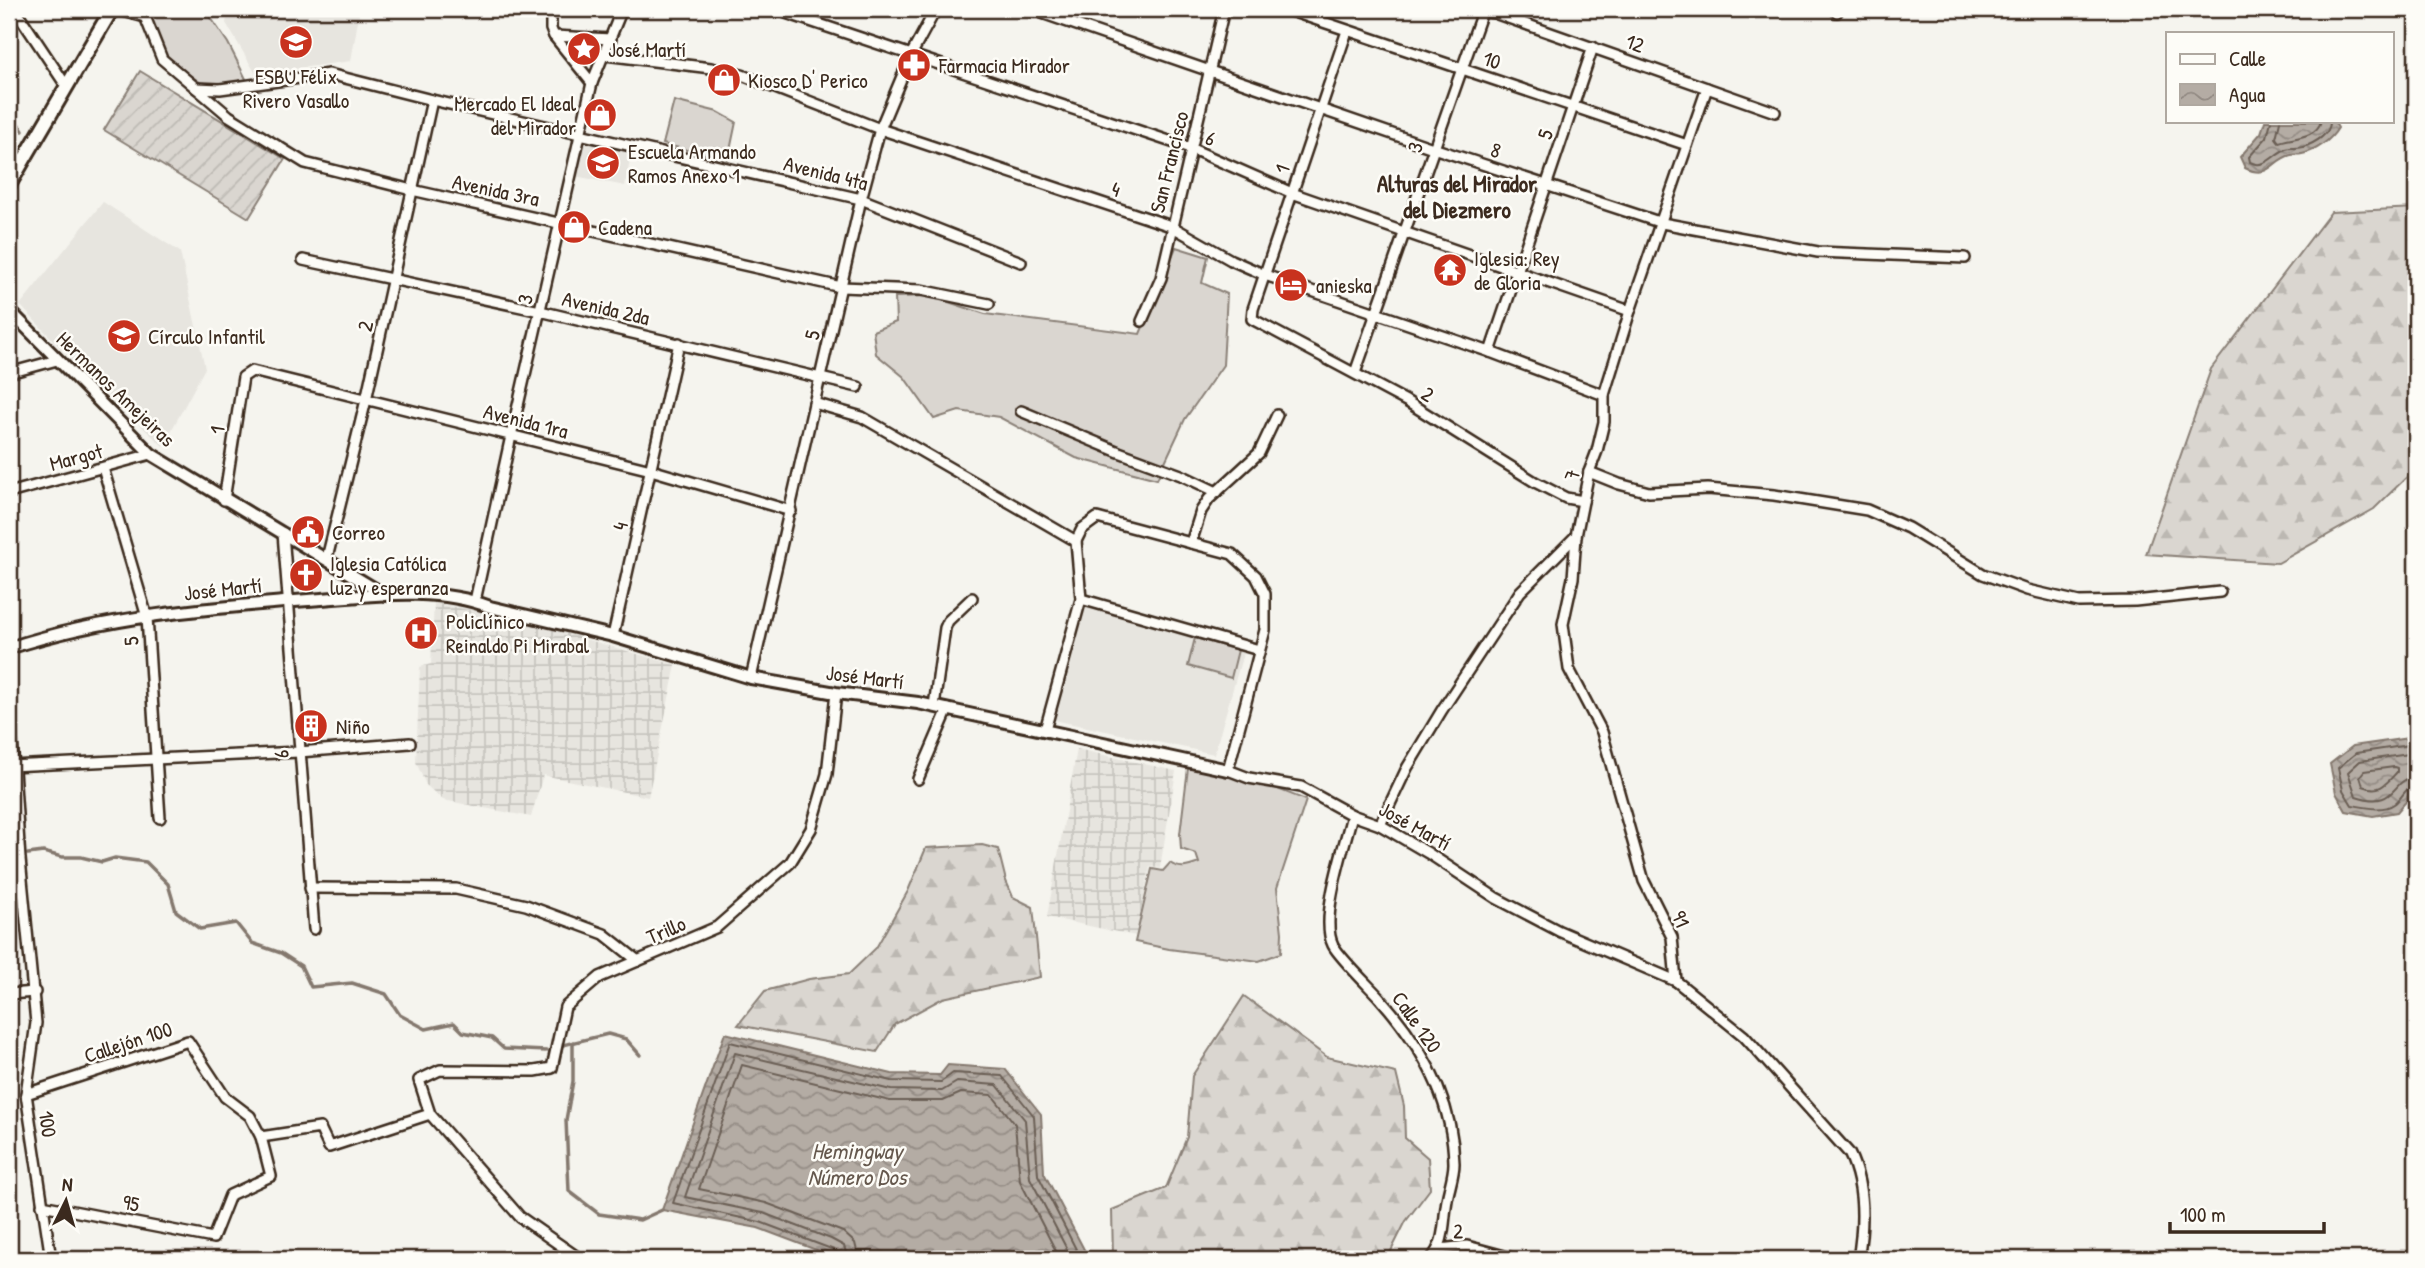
<svg xmlns="http://www.w3.org/2000/svg" width="2425" height="1268" font-family="'Patrick Hand',sans-serif">
  <style>
    .built { fill: #e7e5df }
    .industrial { fill: url(#industrial-grid) }
    .grass { fill: #dad6d0; stroke: #8a8077; stroke-width: 2 }
    .forest { fill: url(#forest-firs); stroke: #8a8077; stroke-width: 2 }
    .park { fill: url(#park-dots); stroke: #8a8077; stroke-width: 2 }
    .garden { fill: url(#garden-furrows); stroke: #8a8077; stroke-width: 2 }
    .water { fill: url(#water-waves); stroke: #84786e; stroke-width: 2 }
    .lines { fill: none; stroke-linecap: round; stroke-linejoin: round }
    .shore { stroke: #6b5e54; stroke-width: 2 }
    .stream { stroke: #84786e; stroke-width: 3.5 }
    .minor-casing { stroke: #3b2a1e; stroke-width: 14 }
    .tertiary-casing { stroke: #3b2a1e; stroke-width: 16 }
    .secondary-casing { stroke: #3b2a1e; stroke-width: 18 }
    .minor { stroke: #fdfcf7; stroke-width: 9 }
    .tertiary { stroke: #fdfcf7; stroke-width: 10 }
    .secondary { stroke: #fdfcf7; stroke-width: 12 }
    .labels { text-anchor: middle; dominant-baseline: central; stroke-width: 5; stroke-linejoin: round; paint-order: stroke }
    .street-label { font-size: 21px; fill: #3b2a1e; stroke: #fdfcf7 }
    .poi-label { font-size: 21px; fill: #3b2a1e; stroke: #fdfcf7; text-anchor: start }
    .neighbourhood-label { font-size: 23px; font-weight: bold; fill: #3b2a1e; stroke: #fdfcf7 }
    .water-label { font-size: 23px; font-style: italic; fill: #65584d; stroke: #fdfcf7 }
  </style>
  <defs>
    <pattern id="industrial-grid" width="8" height="8" patternUnits="userSpaceOnUse" patternTransform="scale(1.75)"><rect width="8" height="8" fill="#e7e5df"/><path d="M0 4h8M4 0v8" fill="none" stroke="#c7c5bf"/></pattern>
    <pattern id="forest-firs" width="22" height="20" patternUnits="userSpaceOnUse" patternTransform="scale(1.75)"><rect width="22" height="20" fill="#dad6d0"/><path d="M5 1l3.5 6h-7zM16 11l3.5 6h-7z" fill="#bcb8b2"/></pattern>
    <pattern id="park-dots" width="8" height="8" patternUnits="userSpaceOnUse" patternTransform="scale(1.75)"><rect width="8" height="8" fill="#dad6d0"/><path d="M2 2h.1M6 6h.1" fill="none" stroke="#bcb8b2" stroke-width="1.8" stroke-linecap="round"/></pattern>
    <pattern id="garden-furrows" width="10" height="10" patternUnits="userSpaceOnUse" patternTransform="scale(1.75)"><rect width="10" height="10" fill="#dad6d0"/><path d="M-1 1l2-2M0 10L10 0M9 11l2-2" fill="none" stroke="#bcb8b2"/></pattern>
    <pattern id="water-waves" width="16" height="10" patternUnits="userSpaceOnUse" patternTransform="scale(1.75)"><rect width="16" height="10" fill="#b4aca4"/><path d="M0 5q4-4 8 0t8 0" fill="none" stroke="#948c85"/></pattern>
  </defs>
  <rect width="100%" height="100%" fill="#f5f4ee"/>
  <filter id="ink" filterUnits="userSpaceOnUse"><feTurbulence type="fractalNoise" baseFrequency=".0143" numOctaves="2"/><feDisplacementMap in="SourceGraphic" scale="14" xChannelSelector="R" yChannelSelector="G"/><feConvolveMatrix kernelMatrix="1 2 1 2 8 2 1 2 1" color-interpolation-filters="sRGB"/></filter>
  <g filter="url(#ink)">
    <g class="built">
      <polygon points="229,9 360,9 351,61 256,74 226,23"/>
      <polygon points="582,138 632,150 625,186 575,176"/>
      <polygon points="103,202 180,252 205,368 163,446 88,377 20,305"/>
      <polygon points="1082,605 1245,647 1214,754 1054,720"/>
    </g>
    <g class="industrial">
      <polygon points="434,603 512,618 676,665 648,797 543,775 531,817 443,800 426,785 416,762 420,667 431,664"/>
      <polygon points="1077,749 1176,771 1160,868 1150,867 1136,936 1047,917"/>
    </g>
    <g class="grass">
      <polygon points="145,9 205,9 228,43 248,83 207,87 164,57"/>
      <polygon points="674,101 718,112 736,122 728,160 663,144"/>
      <polygon points="1176,247 1208,257 1202,283 1227,294 1223,365 1185,419 1157,479 1076,458 999,417 959,411 934,419 904,377 876,354 873,331 896,322 895,297 930,296 985,314 1140,334"/>
      <polygon points="1195,638 1238,650 1231,678 1188,666"/>
      <path d="M1193 767 1249 778 1306 800 1277 888 1282 933 1281 953 1259 961 1169 949 1135 942 1152 869 1163 871 1170 863C1180 870 1188 867 1199 863L1196 854 1181 849 1180 834 1188 768Z"/>
    </g>
    <g class="forest">
      <polygon points="2416,208 2416,468 2374,509 2278,563 2146,554 2211,369 2331,212"/>
      <polygon points="982,845 998,849 1006,881 1013,897 1033,907 1040,977 943,998 895,1024 877,1052 738,1025 765,991 809,979 849,974 876,948 908,891 926,848"/>
      <polygon points="1244,996 1327,1057 1396,1073 1404,1106 1405,1138 1428,1158 1430,1189 1406,1221 1387,1259 1113,1259 1112,1210 1166,1188 1187,1137 1192,1076"/>
    </g>
    <polygon class="park" points="566,41 596,41 586,65"/>
    <polygon class="garden" points="140,71 285,159 249,218 104,130"/>
    <g class="water">
      <path d="M2265 121H2334L2338 128C2331 140 2316 151 2302 154 2298 155 2294 154 2291 155 2271 160 2270 180 2245 168L2240 157 2261 133Z"/>
      <polygon points="2416,737 2416,790 2397,812 2373,816 2346,811 2336,793 2330,764 2353,746"/>
      <polygon points="725,1033 892,1074 940,1075 948,1065 1005,1069 1041,1114 1044,1173 1089,1259 840,1259 758,1228 662,1210"/>
    </g>
    <g class="lines">
      <g class="shore">
        <path d="M2271 121 2267 137 2249 157 2250 162C2265 170 2273 154 2286 149 2291 147 2297 149 2303 147 2315 143 2331 134 2330 121"/>
        <path d="M2280 121 2276 138 2279 142C2293 137 2316 139 2321 121"/>
        <path d="M2416 744 2356 753 2338 768 2343 790 2352 805C2364 807 2383 812 2394 804 2403 798 2404 787 2416 786"/>
        <path d="M2416 753 2360 761 2348 772 2356 796C2398 810 2390 778 2416 777"/>
        <path d="M2394 767 2397 768V772C2386 784 2380 793 2363 786L2360 776 2364 771Z"/>
        <polyline points="839,1259 839,1254 834,1250 760,1222 673,1203 730,1042 891,1081 941,1082 953,1073 1002,1076 1034,1116 1038,1175 1081,1259"/>
        <polyline points="848,1259 844,1246 831,1239 763,1213 685,1197 735,1053 891,1090 942,1091 957,1082 997,1085 1025,1120 1030,1178 1072,1259"/>
        <polyline points="859,1259 855,1243 843,1232 766,1203 699,1189 742,1065 890,1101 943,1101 961,1093 992,1095 1015,1124 1020,1181 1060,1259"/>
      </g>
      <g class="stream">
        <polyline points="9,110 23,131"/>
        <polyline points="28,854 43,852 62,857 81,857 102,862 115,858 146,862 168,884 176,911 200,929 236,923 252,943 281,953 301,966 311,987 352,983 386,994 400,1015 426,1029 454,1023 463,1032 492,1038 504,1049 546,1051"/>
        <polyline points="9,856 11,856"/>
        <polyline points="573,1042 573,1081 566,1120 569,1191 599,1214 640,1220 662,1210"/>
        <polyline points="563,1045 608,1034 626,1039 640,1055"/>
      </g>
      <g class="minor-casing">
        <g id="minor">
          <polyline points="15,9 67,87"/>
          <polyline points="116,9 145,17"/>
          <polyline points="142,9 162,59 229,116 305,163 412,190 841,287 921,290 989,304"/>
          <polyline points="551,9 551,29 554,36 592,83"/>
          <polyline points="774,9 1190,148 1292,193 1630,311"/>
          <polyline points="1030,9 1433,148 1662,223 1818,252 1965,258"/>
          <polyline points="1285,9 1687,145"/>
          <polyline points="1834,9 1837,12"/>
          <polyline points="1347,31 1253,309 1252,319 1406,401 1535,482 1566,498 1583,501"/>
          <polyline points="554,36 611,39"/>
          <polyline points="605,55 711,68 742,75 880,129 1171,226 1231,260 1265,275 1490,352 1604,395"/>
          <polyline points="196,88 220,89 329,74 432,100 861,199 1021,262"/>
          <polyline points="303,260 540,311 858,387"/>
          <polyline points="1142,321 1161,278 1224,9"/>
          <polyline points="1490,352 1593,47"/>
          <polyline points="9,373 57,360"/>
          <polyline points="1355,373 1482,12 1494,13 1775,112"/>
          <polyline points="814,403 862,417 1076,541"/>
          <polyline points="1021,411 1119,452 1181,475 1217,492"/>
          <polyline points="103,468 147,617 160,818"/>
          <polyline points="1589,472 1619,484 1649,492 1708,489 1774,495 1867,510 1908,528 1983,574 2027,590 2079,602 2135,601 2220,592"/>
          <polyline points="9,493 151,454"/>
          <polyline points="224,500 243,377 252,371 651,470 791,511"/>
          <polyline points="283,533 314,929"/>
          <polyline points="1191,543 1201,511 1209,499 1259,453 1277,415"/>
          <polyline points="327,558 366,400 432,100"/>
          <polyline points="1081,599 1259,650"/>
          <polyline points="475,601 511,436 592,83 622,9"/>
          <polyline points="613,636 679,343"/>
          <polyline points="751,678 861,199 880,129 911,55 936,9"/>
          <polyline points="9,695 20,859 36,1023 26,1094 51,1259"/>
          <polyline points="934,706 945,628 948,621 972,598"/>
          <path d="M1045 730 1081 599 1076 541 1082 529 1097 518 1232 554 1256 576 1265 594V630L1228 770 1249 778 1301 787 1352 815 1380 825 1428 853 1496 898 1559 931 1676 981 1744 1036 1849 1153C1865 1185 1864 1224 1858 1259"/>
          <polyline points="10,766 299,752 410,743"/>
          <polyline points="918,779 948,709"/>
          <path d="M1352 815C1345 845 1319 918 1333 945 1339 957 1368 985 1379 997 1420 1043 1453 1099 1454 1163 1454 1175 1449 1188 1447 1200 1443 1222 1446 1242 1431 1259"/>
          <polyline points="1380,825 1407,768 1442,710 1520,592 1576,536"/>
          <polyline points="310,888 456,889 526,905 604,934 638,961"/>
          <polyline points="1676,981 1672,937 1644,881 1602,732 1569,669 1563,624 1573,578 1576,536 1589,472 1597,451 1604,422 1604,395 1630,311 1707,88"/>
          <polyline points="9,994 35,992"/>
          <polyline points="26,1094 188,1041 225,1097 250,1116 261,1137 271,1176 230,1195 213,1238 42,1205"/>
          <polyline points="261,1137 320,1128 329,1147 430,1114"/>
          <polyline points="1440,1249 1467,1246 1516,1259"/>
          <polyline points="51,1256 65,1259"/>
          <polyline points="580,1259 520,1217 430,1114 419,1080 440,1070 535,1071 552,1068 565,1007 600,977 717,927 790,863 811,829 827,774 836,693"/>
        </g>
      </g>
      <g class="tertiary-casing">
        <g id="tertiary">
          <polyline points="9,310 151,454 385,595"/>
          <path d="M9 648C106 616 208 608 309 600 369 596 433 585 490 607L613 636 751 678 836 693 918 703 1228 770"/>
        </g>
      </g>
      <g class="secondary-casing">
        <polyline id="secondary" points="9,185 112,9"/>
      </g>
      <use href="#minor" class="minor"/>
      <use href="#tertiary" class="tertiary"/>
      <use href="#secondary" class="secondary"/>
    </g>
  </g>
  <defs>
    <g id="school-disc" transform="scale(1.75)"><circle r="9.5" fill="#c8321e" stroke="#fdfcf7"/><path d="M0-5L7-2L0 1L-7-2ZM-4 1L0 2.5L4 1V4Q0 6-4 4Z" fill="#fff"/></g>
    <g id="sight-disc" transform="scale(1.75)"><circle r="9.5" fill="#c8321e" stroke="#fdfcf7"/><path d="M0-6L1.8-2.2L6-1.7L2.9 1.2L3.7 5.4L0 3.3L-3.7 5.4L-2.9 1.2L-6-1.7L-1.8-2.2Z" fill="#fff"/></g>
    <g id="pharmacy-disc" transform="scale(1.75)"><circle r="9.5" fill="#c8321e" stroke="#fdfcf7"/><path d="M-2-6h4v4h4v4h-4v4h-4v-4h-4v-4h4Z" fill="#fff"/></g>
    <g id="shop-disc" transform="scale(1.75)"><circle r="9.5" fill="#c8321e" stroke="#fdfcf7"/><path d="M-5-2.5h2.3a2.7 3.5 0 0 1 5.4 0H5L5.5 6h-11ZM-1.5-2.5h3a1.5 2.3 0 0 0-3 0Z" fill="#fff"/></g>
    <g id="temple-disc" transform="scale(1.75)"><circle r="9.5" fill="#c8321e" stroke="#fdfcf7"/><path d="M0-6L5-2H3V0L6.5 2.5H4V6H1.5V3h-3V6H-4V2.5H-6.5L-3 0V-2H-5Z" fill="#fff"/></g>
    <g id="hotel-disc" transform="scale(1.75)"><circle r="9.5" fill="#c8321e" stroke="#fdfcf7"/><path d="M-6-4.5h1.5V1H6V5H4.5V3h-9V5H-6ZM-4 0a1.8 1.8 0 1 1 3.6 0ZM.5 0V-2.5h3Q6-2.5 6 0Z" fill="#fff"/></g>
    <g id="civic-disc" transform="scale(1.75)"><circle r="9.5" fill="#c8321e" stroke="#fdfcf7"/><path d="M-.6-6.5H3V-4.5H.6V-3L4-1V1h2V6H-6V1h2V-1L-.6-3ZM-1.2 2.5V6h2.4V2.5Z" fill="#fff"/></g>
    <g id="church-disc" transform="scale(1.75)"><circle r="9.5" fill="#c8321e" stroke="#fdfcf7"/><path d="M-1.2-6h2.4v3.5h3.3v2.4h-3.3V6h-2.4V-.1h-3.3v-2.4h3.3Z" fill="#fff"/></g>
    <g id="hospital-disc" transform="scale(1.75)"><circle r="9.5" fill="#c8321e" stroke="#fdfcf7"/><path d="M-5-5h3v3.5h4V-5h3V5h-3V1.5h-4V5h-3Z" fill="#fff"/></g>
    <g id="building-disc" transform="scale(1.75)"><circle r="9.5" fill="#c8321e" stroke="#fdfcf7"/><path d="M-4-6H4V6H1V3H-1V6H-4ZM-2.5-4.3h1.7v1.8h-1.7ZM.8-4.3h1.7v1.8H.8ZM-2.5-1h1.7V.8h-1.7ZM.8-1h1.7V.8H.8Z" fill="#fff"/></g>
  </defs>
  <g fill-rule="evenodd">
    <use href="#school-disc" x="296" y="42"/>
    <use href="#sight-disc" x="584" y="49"/>
    <use href="#pharmacy-disc" x="914" y="65"/>
    <use href="#shop-disc" x="724" y="80"/>
    <use href="#shop-disc" x="600" y="115"/>
    <use href="#school-disc" x="603" y="163"/>
    <use href="#shop-disc" x="574" y="227"/>
    <use href="#temple-disc" x="1450" y="270"/>
    <use href="#hotel-disc" x="1291" y="285"/>
    <use href="#school-disc" x="124" y="336"/>
    <use href="#civic-disc" x="308" y="532"/>
    <use href="#church-disc" x="306" y="575"/>
    <use href="#hospital-disc" x="421" y="633"/>
    <use href="#building-disc" x="311" y="726"/>
  </g>
  <g class="labels">
    <g class="street-label">
      <text transform="translate(1635 43) rotate(20)">12</text>
      <text transform="translate(1492 60) rotate(19)">10</text>
      <text transform="translate(1545 134) rotate(-71)">5</text>
      <text transform="translate(1211 138) rotate(24)">6</text>
      <text transform="translate(1415 147) rotate(-71)">3</text>
      <text transform="translate(1496 150) rotate(18)">8</text>
      <text transform="translate(1169 162) rotate(-76)">San Francisco</text>
      <text transform="translate(1282 169) rotate(-71)">1</text>
      <text transform="translate(826 173) rotate(14)">Avenida 4ta</text>
      <text transform="translate(1116 189) rotate(18)">4</text>
      <text transform="translate(496 190) rotate(12)">Avenida 3ra</text>
      <text transform="translate(525 299) rotate(-78)">3</text>
      <text transform="translate(606 308) rotate(13)">Avenida 2da</text>
      <text transform="translate(365 326) rotate(-77)">2</text>
      <text transform="translate(812 335) rotate(-76)">5</text>
      <text transform="translate(116 389) rotate(44)">Hermanos Amejeiras</text>
      <text transform="translate(1428 394) rotate(32)">2</text>
      <text transform="translate(526 421) rotate(14)">Avenida 1ra</text>
      <text transform="translate(217 430) rotate(-81)">1</text>
      <text transform="translate(76 457) rotate(-15)">Margot</text>
      <text transform="translate(1572 475) rotate(-76)">7</text>
      <text transform="translate(620 526) rotate(-77)">4</text>
      <text transform="translate(223 589) rotate(-6)">José Martí</text>
      <text transform="translate(131 641) rotate(-94)">5</text>
      <text transform="translate(865 677) rotate(7)">José Martí</text>
      <text transform="translate(281 754) rotate(-94)">6</text>
      <text transform="translate(1415 826) rotate(29)">José Martí</text>
      <text transform="translate(1681 919) rotate(67)">91</text>
      <text transform="translate(666 930) rotate(-23)">Trillo</text>
      <text transform="translate(1417 1022) rotate(55)">Calle 120</text>
      <text transform="translate(128 1042) rotate(-18)">Callejón 100</text>
      <text transform="translate(48 1124) rotate(82)">100</text>
      <text transform="translate(131 1203) rotate(11)">95</text>
      <text transform="translate(1458 1231) rotate(-1)">2</text>
    </g>
    <g class="poi-label">
      <text x="608" y="49">José Martí</text>
      <text x="939" y="65">Farmacia Mirador</text>
      <text x="296" y="76" text-anchor="middle">ESBU Félix<tspan x="296" dy="24">Rivero Vasallo</tspan></text>
      <text x="748" y="80">Kiosco D' Perico</text>
      <text x="576" y="103" text-anchor="end">Mercado El Ideal<tspan x="576" dy="24">del Mirador</tspan></text>
      <text x="628" y="151">Escuela Armando<tspan x="628" dy="24">Ramos Anexo 1</tspan></text>
      <text x="598" y="227">Cadena</text>
      <text x="1474" y="258">Iglesia: Rey<tspan x="1474" dy="24">de Gloria</tspan></text>
      <text x="1316" y="285">anieska</text>
      <text x="148" y="336">Círculo Infantil</text>
      <text x="332" y="532">Correo</text>
      <text x="330" y="563">Iglesia Católica<tspan x="330" dy="24">luz y esperanza</tspan></text>
      <text x="446" y="621">Policlínico<tspan x="446" dy="24">Reinaldo Pi Mirabal</tspan></text>
      <text x="336" y="726">Niño</text>
    </g>
    <g class="neighbourhood-label">
      <text x="1457" y="183">Alturas del Mirador<tspan x="1457" dy="26">del Diezmero</tspan></text>
    </g>
    <g class="water-label">
      <text x="857" y="1150">Hemingway<tspan x="857" dy="26">Número Dos</tspan></text>
    </g>
  </g>
  <rect width="2425" height="1268" fill="none" stroke="#fdfcf7" stroke-width="35"/>
  <rect x="18" y="18" width="2390" height="1233" fill="none" stroke="#3b2a1e" stroke-width="2.5" filter="url(#ink)"/>
  <rect x="2166" y="32" width="228" height="91" fill="#fdfcf7" stroke="#afa8a0" stroke-width="2"/>
  <rect x="2180" y="54" width="35" height="10" fill="#fdfcf7" stroke="#afa8a0" stroke-width="2"/>
  <text x="2229" y="66" font-size="21" fill="#3b2a1e">Calle</text>
  <rect x="2180" y="84" width="35" height="21" fill="url(#water-waves)" stroke="#afa8a0" stroke-width="2"/>
  <text x="2229" y="102" font-size="21" fill="#3b2a1e">Agua</text>
  <g transform="translate(66 1201) rotate(5)" stroke="#fdfcf7" stroke-width="5" paint-order="stroke">
  <path d="M0-5L12 26L0 18L-12 26Z" fill="#3b2a1e"/>
  <text y="-10" font-size="19" font-weight="bold" text-anchor="middle" fill="#3b2a1e">N</text>
  </g>
  <path d="M2170 1222v10h154v-10" fill="none" stroke="#3b2a1e" stroke-width="3.5"/>
  <text x="2180" y="1222" font-size="21" fill="#3b2a1e" stroke="#fdfcf7" stroke-width="5" paint-order="stroke">100 m</text>
</svg>
